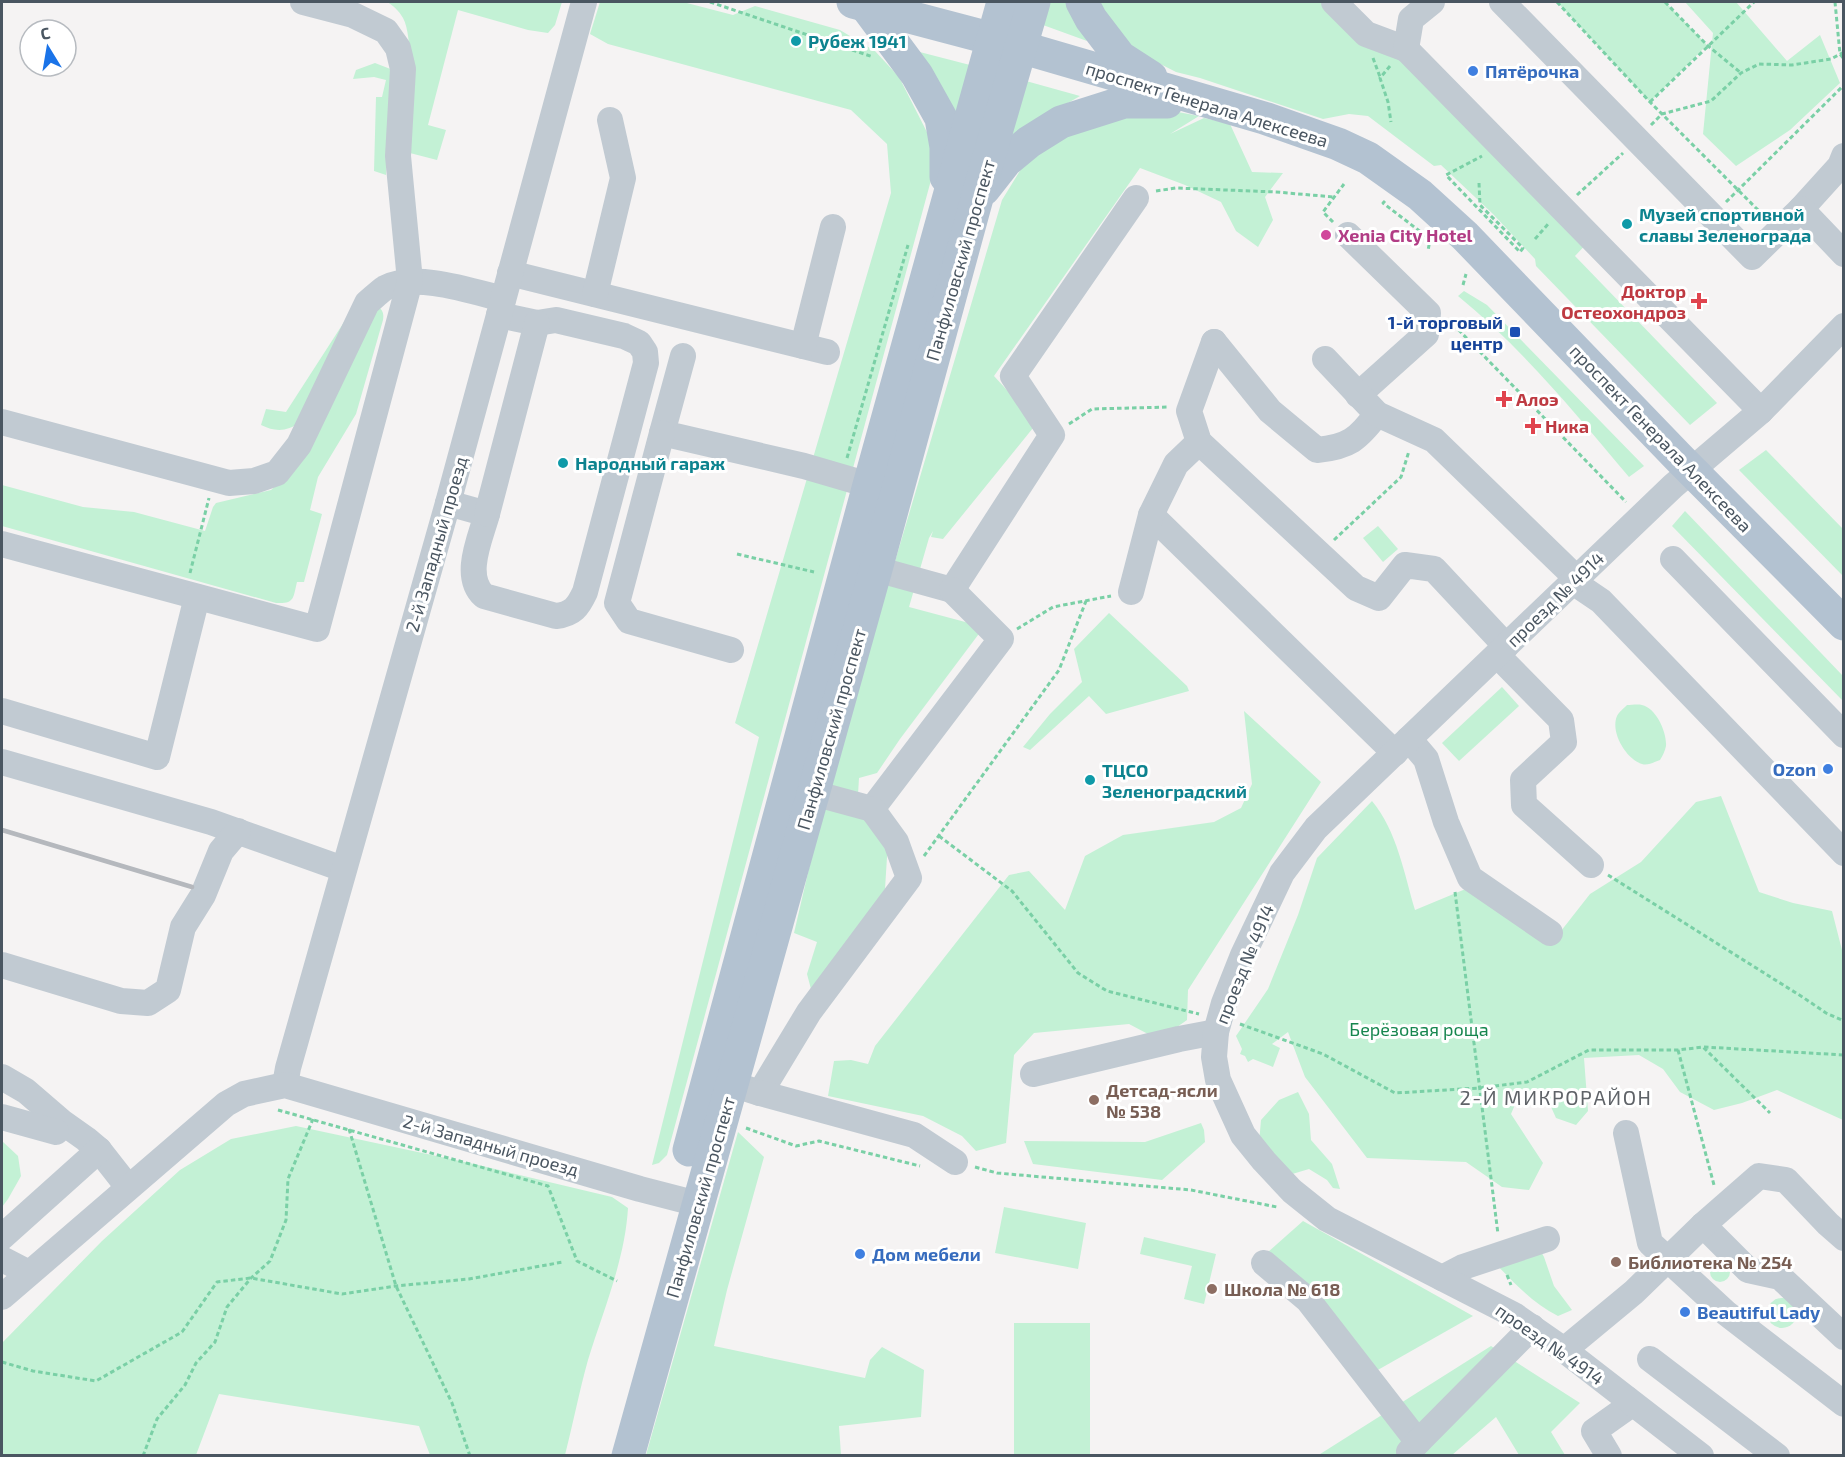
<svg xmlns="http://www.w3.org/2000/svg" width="1845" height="1457" font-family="'Exo 2',sans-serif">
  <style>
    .green { fill: #c3f1d5 }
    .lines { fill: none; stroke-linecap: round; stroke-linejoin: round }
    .path { stroke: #7ad0a6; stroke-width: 3; stroke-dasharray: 4.5 3; stroke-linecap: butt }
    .minor { stroke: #c1cad2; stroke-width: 26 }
    .major { stroke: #b3c2d1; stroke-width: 33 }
    .rail { stroke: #b5b8bd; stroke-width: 4.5 }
    .culture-dot { fill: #0f9aa8; stroke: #fff; stroke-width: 2 }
    .shop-dot { fill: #3f7fe0; stroke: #fff; stroke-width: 2 }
    .hotel-dot { fill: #d1479c; stroke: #fff; stroke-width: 2 }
    .health-dot { fill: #e0444e; stroke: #fff; stroke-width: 2 }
    .transit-dot { fill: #1a4fb4; stroke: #fff; stroke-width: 2 }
    .education-dot { fill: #8d6e63; stroke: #fff; stroke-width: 2 }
    .labels { text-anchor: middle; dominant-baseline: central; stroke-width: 6; stroke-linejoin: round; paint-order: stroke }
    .culture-label { font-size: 18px; font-weight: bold; fill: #0d838f; stroke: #fff; text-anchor: start }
    .shop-label { font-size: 18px; font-weight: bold; fill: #366cbe; stroke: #fff; text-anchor: start }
    .street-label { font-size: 18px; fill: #4a5661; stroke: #fff }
    .hotel-label { font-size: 18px; font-weight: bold; fill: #b23c85; stroke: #fff; text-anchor: start }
    .health-label { font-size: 18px; font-weight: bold; fill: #be3a42; stroke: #fff; text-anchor: start }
    .transit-label { font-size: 18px; font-weight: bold; fill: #164399; stroke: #fff; text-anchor: end }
    .park-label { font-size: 18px; fill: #17864f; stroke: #fff }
    .education-label { font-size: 18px; font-weight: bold; fill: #785e54; stroke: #fff; text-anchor: start }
    .neighbourhood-label { font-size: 20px; letter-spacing: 1.5px; fill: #5f6368; stroke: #fff }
  </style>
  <rect width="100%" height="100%" fill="#f5f3f3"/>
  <g class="green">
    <path d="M387 2H562L555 25 548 33 528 30 458 10 428 125 446 130 437 160 406 152C407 122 416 42 403 18 399 11 394 6 387 2Z"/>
    <polygon points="600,2 683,2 733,15 755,6 840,30 875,51 899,77 933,144 934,169 667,1155 659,1163 652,1165 759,737 735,723 891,193 887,144 851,110 608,44 590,34"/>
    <polygon points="1045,2 1069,2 1087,41 1043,25"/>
    <polygon points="1098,2 1333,2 1406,49 1591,239 1575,256 1717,403 1690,425 1536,266 1535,259 1493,214 1441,165 1434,166 1368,116 1349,114 1323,119 1200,78 1176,72 1129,48"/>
    <polygon points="1557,2 1665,2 1707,45 1650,102"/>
    <polygon points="1685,2 1736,2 1787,61 1820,35 1840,83 1790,130 1736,166 1703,134 1713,33"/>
    <polygon points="912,50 970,65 955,120"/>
    <polygon points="375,63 393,70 386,175 374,171 376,97 382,97 386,80 374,77 353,79 356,70"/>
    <polygon points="1026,81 1080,96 1011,136"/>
    <polygon points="1141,105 1199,116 1170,134 1204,118 1230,124 1252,172 1283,173 1265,197 1273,220 1258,247 1236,231 1221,202 1185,185 1140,168 994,376 1037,423 943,539 931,537 933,531 929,538 909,607 984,627 900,739 877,773 859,778 857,811 888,841 885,889 812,993 807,974 817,942 794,933 827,791 1002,200 1021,169 1046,148 1097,117"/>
    <path d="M1464 291 1487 305 1644 466 1629 477C1576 414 1522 348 1458 296Z"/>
    <path d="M376 305C383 310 384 313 383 320L356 414 318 477 310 510 322 514 304 582H297C293 598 295 604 276 603L2 526V485L83 507 134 512 205 531 213 507 216 503 271 490 292 472Z"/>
    <path d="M346 319 300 422C287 432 275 432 261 425L266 409 286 412Z"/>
    <polygon points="1766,450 1843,529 1843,576 1739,470"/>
    <polygon points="1685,511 1843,676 1843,701 1672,526"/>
    <polygon points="1378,526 1398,549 1383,562 1363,538"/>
    <polygon points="1109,613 1187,686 1189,691 1106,714 1089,696 1030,750 1023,747 1050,714 1082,682 1074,649"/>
    <polygon points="1502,687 1519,706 1459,761 1442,743"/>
    <path d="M1627 705C1631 705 1638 704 1642 705 1656 708 1667 732 1666 746 1665 751 1663 755 1660 760 1654 762 1648 766 1642 764 1626 759 1610 732 1617 716 1619 712 1624 708 1627 705Z"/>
    <polygon points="1244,711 1321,782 1188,990 1187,1020 1177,1027 1148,1034 1129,1024 1034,1033 1014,1055 1006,1143 976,1151 962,1136 923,1116 828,1096 834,1061 851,1060 868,1064 875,1046 1009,875 1029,871 1065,910 1085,856 1123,835 1214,822 1241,808 1252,784"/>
    <path d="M1721 796 1759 892 1793 903 1832 911 1843 954V1120L1777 1090 1742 1103 1714 1110 1680 1092 1663 1069 1639 1055 1584 1058 1588 1111 1576 1125 1556 1118 1544 1091 1520 1093 1511 1114 1543 1163 1529 1190 1502 1187 1466 1162 1367 1158 1305 1077 1288 1032 1272 1044 1280 1048 1273 1067 1253 1059 1248 1062 1245 1056 1240 1054 1242 1049 1236 1036 1268 989 1298 915 1317 858 1372 801C1397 831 1404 873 1415 910L1468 888 1550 945 1590 894 1641 862 1696 802Z"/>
    <polygon points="1298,1092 1309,1114 1311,1140 1332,1164 1340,1189 1333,1188 1327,1180 1309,1169 1289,1175 1259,1143 1261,1120 1279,1100"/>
    <polygon points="1201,1123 1204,1130 1205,1142 1162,1180 1033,1164 1024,1141 1145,1142"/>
    <path d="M296 1126 474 1164 612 1197 628 1208C625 1260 603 1311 588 1360 579 1392 573 1424 565 1455H430L419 1426 219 1394 196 1455H2V1343L102 1241 180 1170 231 1139Z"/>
    <polygon points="738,1132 764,1157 727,1290 714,1346 865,1378 870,1360 882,1347 924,1370 921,1417 839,1426 841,1455 646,1455"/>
    <polygon points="2,1141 18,1156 21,1176 8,1199 2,1207"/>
    <polygon points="1004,1207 1086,1223 1078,1269 995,1253"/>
    <polygon points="1303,1221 1473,1316 1376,1371 1268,1252"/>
    <polygon points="1144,1237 1216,1254 1204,1304 1184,1299 1192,1266 1140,1254"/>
    <path d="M1539 1248 1544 1257 1554 1286 1572 1310 1558 1316C1534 1304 1514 1283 1495 1263Z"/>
    <circle cx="1720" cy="1272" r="10"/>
    <circle cx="1782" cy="1313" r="15"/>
    <rect x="1014" y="1323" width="76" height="132"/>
    <polygon points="1491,1346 1580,1403 1551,1432 1565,1455 1519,1455 1496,1417 1452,1455 1317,1456"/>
  </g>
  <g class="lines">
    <g class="path">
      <polyline points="710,2 873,57"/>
      <polyline points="1557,2 1650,102 1765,217"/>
      <polyline points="1665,2 1707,45 1741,73"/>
      <polyline points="1835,2 1840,54 1844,59"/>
      <polyline points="1373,58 1380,77"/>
      <polyline points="1390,66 1380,78 1388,102 1391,122"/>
      <polyline points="1650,102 1754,2"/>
      <polyline points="1651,125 1662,114 1711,101 1741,73 1759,64 1792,65 1831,59 1844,52"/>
      <polyline points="1479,183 1480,205 1523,248 1520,252 1446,175 1482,156"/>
      <polyline points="1156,191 1176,188 1276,192 1334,197"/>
      <polyline points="1577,195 1623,153"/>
      <polyline points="1385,201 1383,203 1430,239 1428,251"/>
      <polyline points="1726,202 1844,85"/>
      <polyline points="1333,222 1323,212 1344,184"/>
      <polyline points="1535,239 1549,223"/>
      <polyline points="1463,285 1466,274"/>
      <polyline points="1448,319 1626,502"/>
      <polyline points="1069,424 1092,409 1169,407"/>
      <polyline points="847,458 908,245"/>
      <polyline points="1334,540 1401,477 1409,451"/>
      <polyline points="737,554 814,572"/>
      <polyline points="190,573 209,498"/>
      <polyline points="1017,629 1053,607 1111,596"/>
      <polyline points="939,836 1012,891 1078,973 1107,991 1199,1014"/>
      <polyline points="924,856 1059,670 1086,601"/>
      <polyline points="1608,875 1804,998 1826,1013 1844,1021"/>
      <polyline points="1455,892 1498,1234"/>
      <polyline points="1240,1024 1323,1054 1395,1093 1479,1088 1527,1082 1589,1050 1678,1050 1703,1047 1770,1113"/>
      <polyline points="1704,1047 1844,1055"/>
      <polyline points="1678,1050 1714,1185 1713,1187"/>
      <polyline points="278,1110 548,1186 577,1261 617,1281"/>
      <polyline points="746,1128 796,1146 819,1141 920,1166"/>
      <polyline points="349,1129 396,1286 452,1403 470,1456"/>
      <polyline points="975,1167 997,1173 1191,1190 1277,1207"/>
      <polyline points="1507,1275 1511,1285"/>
      <polyline points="2,1362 33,1371 96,1381 182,1332 217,1282 251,1278 342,1294 396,1286 469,1279 563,1262"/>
      <polyline points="143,1456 157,1419 185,1385 196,1363 215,1342 227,1307 251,1278 270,1261 286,1220 288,1179 313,1119"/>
    </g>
    <g class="minor">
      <polyline points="1334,2 1366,34 1406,49"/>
      <polyline points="1432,2 1411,19 1406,49 1761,411"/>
      <polyline points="1502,2 1752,257 1801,209 1840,166 1844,156"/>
      <polyline points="1801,209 1844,254"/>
      <polyline points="1348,235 1428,313 1426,334 1358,395"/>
      <polyline points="510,273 827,352"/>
      <polyline points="595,294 623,178 610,120"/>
      <polyline points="1214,342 1189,411 1199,442 1356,588 1379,598 1405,565 1434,569 1506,646"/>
      <path d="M1214 342 1270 411 1317 450C1349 447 1358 439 1377 414"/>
      <polyline points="803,346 833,227"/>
      <polyline points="683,356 662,433 804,466 869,485"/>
      <polyline points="1325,359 1377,414 1434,440 1569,571 1573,582 1601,601 1844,853"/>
      <path d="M2 422 229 483 254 481 277 473 299 445 367 303C373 298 379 292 385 288 415 272 471 291 503 299"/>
      <polyline points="662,433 617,603 629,621 731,650"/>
      <path d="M448 503 487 514C481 537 462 576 484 596L556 616C573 614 578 607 585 592L646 363 645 352 639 343 624 336 556 320 537 323 499 315"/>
      <polyline points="487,514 537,323"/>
      <polyline points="1151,515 1395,753"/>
      <polyline points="2,544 317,629 410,281 398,156 403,69 398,48 386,31 353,15 303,2"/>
      <polyline points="1673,559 1844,735"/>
      <polyline points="876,569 952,590 1052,435 1013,376 1136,198"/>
      <polyline points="1131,592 1151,515 1176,464 1199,442"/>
      <polyline points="1497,655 1561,720 1564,742 1523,780 1524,805 1591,865"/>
      <polyline points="2,711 157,757 197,597"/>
      <polyline points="1409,739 1426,759 1446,822 1470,878 1550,933"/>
      <polyline points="2,762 211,822 343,869"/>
      <polyline points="813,793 872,809 1001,639 952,590"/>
      <polyline points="2,965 121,1001 148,1003 168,990 183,927 203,895 221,851 238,831"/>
      <polyline points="1033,1074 1179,1039 1216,1032"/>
      <polyline points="2,1077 26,1091 62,1122 86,1139 99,1150 128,1187"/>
      <polyline points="732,1084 760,1093 809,1012 909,878 896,842 872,809"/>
      <polyline points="285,1085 288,1068 448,503 584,2"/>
      <polyline points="760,1093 914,1135 955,1162"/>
      <polyline points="2,1117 56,1132"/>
      <polyline points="1626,1133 1650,1243 1726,1313 1844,1404"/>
      <polyline points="1703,1225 1748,1270 1780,1277 1844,1337"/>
      <polyline points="2,1237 99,1150"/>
      <polyline points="2,1259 29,1273"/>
      <polyline points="1264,1263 1308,1300 1418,1442"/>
      <polyline points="1442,1278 1463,1267 1547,1239"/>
      <polyline points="2,1297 226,1104 244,1094 285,1085 640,1189 698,1204"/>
      <polyline points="1564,1350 1634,1292 1703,1225 1759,1176 1786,1180 1828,1224 1844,1238"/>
      <polyline points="1650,1359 1777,1456"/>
      <polyline points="1410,1453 1409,1452 1418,1442 1532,1327"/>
      <polyline points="1609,1456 1594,1431 1625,1409 1627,1399"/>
      <polyline points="1701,1456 1564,1350 1514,1315 1327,1219 1292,1191 1264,1161 1243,1135 1218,1080 1214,1057 1216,1032 1224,1003 1243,955 1282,873 1316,828 1673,486 1761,411 1844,326"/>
    </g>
    <g class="major">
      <polyline points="853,2 993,39 1264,118 1338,144 1368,158 1420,195 1465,236 1679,458 1844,624"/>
      <polyline points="1082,2 1091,19 1120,57 1151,77"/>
      <polyline points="865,5 917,75 941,118 946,147 946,177"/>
      <polyline points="984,189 1006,161 1029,142 1061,122 1124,102 1167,102"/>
      <polyline points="689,1150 869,485 1003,2"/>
      <polyline points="628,1456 876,569 977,198 1034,2"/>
    </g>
    <polyline class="rail" points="2,830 192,887"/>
  </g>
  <g class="culture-dot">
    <circle cx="796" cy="41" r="6"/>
    <circle cx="1627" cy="224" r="6"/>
    <circle cx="563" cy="463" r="6"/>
    <circle cx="1090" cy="780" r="6"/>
  </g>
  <g class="shop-dot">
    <circle cx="1473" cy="71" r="6"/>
    <circle cx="1828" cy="769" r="6"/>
    <circle cx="860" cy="1254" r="6"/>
    <circle cx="1685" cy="1312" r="6"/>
  </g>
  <circle class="hotel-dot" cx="1326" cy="235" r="6"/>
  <g class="health-dot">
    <path d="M1696 292h6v6h6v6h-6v6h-6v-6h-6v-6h6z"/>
    <path d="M1501 390h6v6h6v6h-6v6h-6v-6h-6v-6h6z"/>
    <path d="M1530 417h6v6h6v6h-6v6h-6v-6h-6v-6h6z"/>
  </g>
  <rect class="transit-dot" x="1509" y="326" width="12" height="12" rx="3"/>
  <g class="education-dot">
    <circle cx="1094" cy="1100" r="6"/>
    <circle cx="1616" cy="1262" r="6"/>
    <circle cx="1212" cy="1289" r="6"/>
  </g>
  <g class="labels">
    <g class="culture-label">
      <text x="808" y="41">Рубеж 1941</text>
      <text x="1639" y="214">Музей спортивной<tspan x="1639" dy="21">славы Зеленограда</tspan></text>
      <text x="575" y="463">Народный гараж</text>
      <text x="1102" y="770">ТЦСО<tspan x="1102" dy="21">Зеленоградский</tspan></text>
    </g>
    <g class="shop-label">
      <text x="1485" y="71">Пятёрочка</text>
      <text x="1816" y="769" text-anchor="end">Ozon</text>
      <text x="872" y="1254">Дом мебели</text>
      <text x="1697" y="1312">Beautiful Lady</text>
    </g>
    <g class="street-label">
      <text transform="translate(1207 104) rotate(17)">проспект Генерала Алексеева</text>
      <text transform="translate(960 260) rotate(-74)">Панфиловский проспект</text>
      <text transform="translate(1661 438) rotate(46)">проспект Генерала Алексеева</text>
      <text transform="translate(436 544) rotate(-74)">2-й Западный проезд</text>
      <text transform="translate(1555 599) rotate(-44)">проезд № 4914</text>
      <text transform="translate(831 729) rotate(-74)">Панфиловский проспект</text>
      <text transform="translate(1244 964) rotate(-68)">проезд № 4914</text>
      <text transform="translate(491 1145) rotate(16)">2-й Западный проезд</text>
      <text transform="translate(700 1197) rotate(-74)">Панфиловский проспект</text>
      <text transform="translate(1550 1344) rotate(35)">проезд № 4914</text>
    </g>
    <g class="hotel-label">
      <text x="1338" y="235">Xenia City Hotel</text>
    </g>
    <g class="health-label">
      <text x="1686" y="291" text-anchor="end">Доктор<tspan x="1686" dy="21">Остеохондроз</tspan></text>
      <text x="1516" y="399">Алоэ</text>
      <text x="1545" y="426">Ника</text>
    </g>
    <g class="transit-label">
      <text x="1503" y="322">1-й торговый<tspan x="1503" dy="21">центр</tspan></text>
    </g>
    <g class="park-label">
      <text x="1419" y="1029">Берёзовая роща</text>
    </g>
    <g class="education-label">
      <text x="1106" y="1090">Детсад-ясли<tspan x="1106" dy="21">№ 538</tspan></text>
      <text x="1628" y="1262">Библиотека № 254</text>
      <text x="1224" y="1289">Школа № 618</text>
    </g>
    <g class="neighbourhood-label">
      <text x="1556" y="1097">2-Й МИКРОРАЙОН</text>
    </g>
  </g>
  <rect width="1845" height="1457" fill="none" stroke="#4a5661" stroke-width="6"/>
  <g transform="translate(48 48) rotate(349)"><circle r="28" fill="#ffffff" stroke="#b7bbc0" stroke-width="1.5"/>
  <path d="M0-4.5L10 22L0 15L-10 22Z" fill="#1a73e8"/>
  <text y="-9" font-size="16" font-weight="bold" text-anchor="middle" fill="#4a5661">С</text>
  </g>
</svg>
